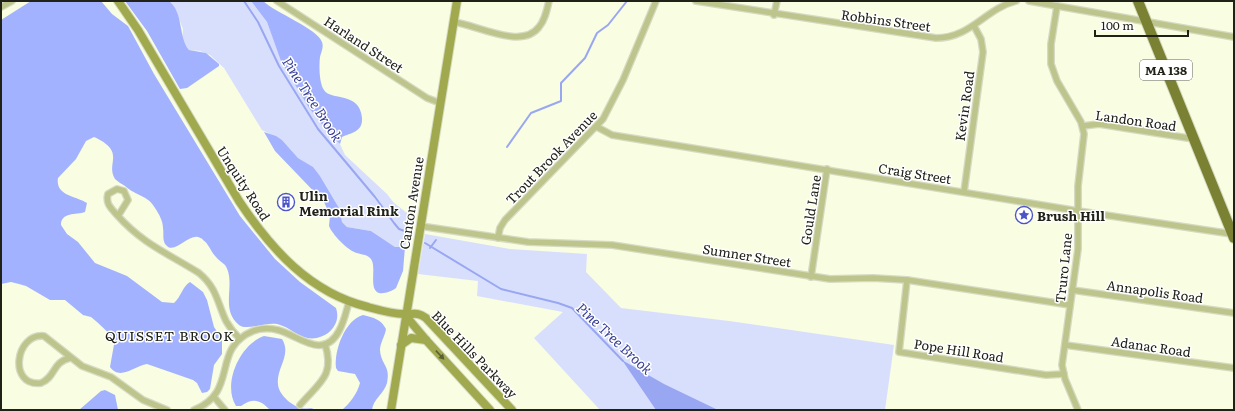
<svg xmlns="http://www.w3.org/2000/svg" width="1235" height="411" font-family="Literata,serif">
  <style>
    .green { fill: #d8dffd }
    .forest { fill: #a3b2fe }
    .water { fill: #99a7f2 }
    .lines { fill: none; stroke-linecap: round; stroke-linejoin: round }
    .stream { stroke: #99a7f2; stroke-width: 2 }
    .street-casing { stroke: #d6dac2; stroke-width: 8 }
    .secondary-casing { stroke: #d6dac2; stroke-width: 10 }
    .highway-casing { stroke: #d6dac2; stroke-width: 12 }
    .street { stroke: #bec58c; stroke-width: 5.5 }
    .secondary { stroke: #a1a94f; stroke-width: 8 }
    .highway { stroke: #7a8133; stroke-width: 10 }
    .oneway { fill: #5a5e30 }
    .labels { text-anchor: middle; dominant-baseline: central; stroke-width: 3; stroke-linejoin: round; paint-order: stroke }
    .shield { fill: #fff; stroke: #63645d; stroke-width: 1 }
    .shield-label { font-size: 12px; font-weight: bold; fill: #202117 }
    .street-label { font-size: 13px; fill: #202117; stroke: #fff }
    .poi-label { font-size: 13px; font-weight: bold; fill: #202117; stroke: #fff; text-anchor: start }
    .water-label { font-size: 14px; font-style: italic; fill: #383f96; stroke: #fff }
    .neighbourhood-label { font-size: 14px; letter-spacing: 1px; fill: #202117; stroke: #fff }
  </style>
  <rect width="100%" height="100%" fill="#f9fde2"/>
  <g class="green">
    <polygon points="169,1 251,1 267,22 277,49 309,108 331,136 340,144 345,155 387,194 394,203 407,213 410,223 405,247 395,247 371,231 347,227 342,222 339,208 320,176 312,167 298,158 282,140 262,130 224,68 210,55 200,51 189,50 182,41 183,29 175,9"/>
    <polygon points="425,234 510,249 587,254 586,272 621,308 729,321 894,345 885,410 600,410 534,338 563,312 477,296 478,281 418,274"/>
  </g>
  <g class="forest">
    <path d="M31 1H101L112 14 128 26 154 74 240 216 275 259 300 282 336 308C343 328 320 345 301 336 293 332 286 326 277 324 265 322 247 331 239 325 219 309 237 283 225 265 222 262 218 260 216 257 211 252 209 244 203 240 202 238 200 238 198 237 187 235 174 255 166 245 162 241 164 233 163 228 163 221 159 214 155 208 148 195 136 196 125 186 122 184 118 182 115 179 105 163 127 152 94 137L86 141 76 159 58 178C55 196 77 196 87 203L85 212C76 215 61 212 61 225L67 234 78 242 95 263 127 276 162 302 174 303C181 297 182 287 190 282L203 292 207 300 214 327 222 339V354L214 365 210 389 207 392 202 393 197 383 193 380 147 364C134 366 120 381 110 367L115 339 97 322 91 317 83 315 65 300H50L26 286 19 284 11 282 1 284V20Z"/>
    <path d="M125 1H169C184 13 178 37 189 50L206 53 219 64V66L187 88 180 89 147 31Z"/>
    <path d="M251 1H263C276 13 318 29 322 42 324 48 321 52 320 57 319 65 319 83 324 90 330 101 360 91 362 118 363 132 351 133 342 137L340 144 331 136 309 108 281 61 267 22Z"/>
    <path d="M264 132 276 136 282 140 298 158 313 167 320 176 339 208 342 222 347 227 371 231 395 247H405L403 271 396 288C392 291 385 294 379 293 368 289 377 267 371 259 367 254 362 255 357 253 348 251 332 234 329 226L330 215 324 202 275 151Z"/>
    <path d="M363 315C374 318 381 319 386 329 385 336 380 343 380 350 381 365 391 366 387 383 384 394 373 399 372 410H342C350 403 357 394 360 383L355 374 338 371 336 368C334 350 345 320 363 315Z"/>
    <path d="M264 336 282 339C292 355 276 368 278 384 278 394 292 406 301 408 307 410 310 406 316 410H270C261 400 253 397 241 406H236C222 384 240 344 264 336Z"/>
    <polygon points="105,390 115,395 118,410 79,410 101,391"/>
  </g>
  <polygon class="water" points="622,360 664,384 718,410 656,410"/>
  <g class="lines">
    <g class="stream">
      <polyline points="244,1 258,22 279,66 318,129 375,197 394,223 399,229 410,233"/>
      <polyline points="507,147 531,113 561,101 561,83 585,58 597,33 608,25 627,1"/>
      <polyline points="425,243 501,289 558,303 572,308 623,361"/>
      <polyline points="430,248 436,240"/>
    </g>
    <g class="street-casing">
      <g id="street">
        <polyline points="277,1 427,98 440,103"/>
        <path d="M696 1 936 38C971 38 985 9 1016 1"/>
        <polyline points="1029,1 1234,37"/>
        <polyline points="1057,6 1051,44 1051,64 1057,81 1081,122 1084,134 1078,186 1078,249 1062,365 1065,379 1078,410"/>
        <polyline points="1,7 12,1"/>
        <polyline points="774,15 777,1"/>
        <path d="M454 22C477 25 522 50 539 27 545 20 547 10 549 1"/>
        <polyline points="1083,126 1099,124 1194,139"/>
        <polyline points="597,127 612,135 1078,211 1232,234"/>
        <polyline points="964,192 983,52 981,39 974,26"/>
        <path d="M118 216 128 200 124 191 117 189 108 194C105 204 112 209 117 215 143 244 167 253 199 273 217 288 217 302 226 321 230 328 235 334 240 339"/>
        <polyline points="420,226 528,242 612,245 830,279 873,278 907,280 1070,305"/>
        <polyline points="498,238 500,228 505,220 603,119 623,80 656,1"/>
        <polyline points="811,277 827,169"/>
        <polyline points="907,280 899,352 1046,375 1064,374"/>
        <polyline points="1072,290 1234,313"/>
        <polyline points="1065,345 1234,368"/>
        <path d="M70 358C52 362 56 377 41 383 8 387 15 333 44 336L82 366 111 377 143 400 167 410"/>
        <polyline points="214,397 225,410"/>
        <path d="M300 405C320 382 335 376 325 344"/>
        <path d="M194 410C240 391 210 349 253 331 261 328 270 328 278 330 298 335 323 361 339 331 344 322 346 312 349 302"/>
      </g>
    </g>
    <g class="secondary-casing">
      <g id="secondary">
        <path d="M118 1 138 30 239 201C271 249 310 293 368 307 379 310 392 314 404 314 414 315 416 311 426 318L512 410"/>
        <polyline points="405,315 426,340 490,410"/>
        <polyline points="401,345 411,338 426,340"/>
        <polyline points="391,410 457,1"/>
      </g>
    </g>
    <g class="highway-casing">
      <polyline id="highway" points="1138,1 1234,238"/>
    </g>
    <use href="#street" class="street"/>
    <use href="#secondary" class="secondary"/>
    <use href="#highway" class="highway"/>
  </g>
  <defs><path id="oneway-solid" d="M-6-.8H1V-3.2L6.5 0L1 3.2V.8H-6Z"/></defs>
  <use class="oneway" href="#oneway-solid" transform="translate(440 355) rotate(47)"/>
  <defs>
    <g id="building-ring" transform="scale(0.9)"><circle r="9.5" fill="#fff" stroke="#4c54c9" stroke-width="1.5"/><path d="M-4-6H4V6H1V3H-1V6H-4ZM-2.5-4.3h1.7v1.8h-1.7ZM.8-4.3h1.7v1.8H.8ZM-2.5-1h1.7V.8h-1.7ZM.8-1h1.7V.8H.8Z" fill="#4c54c9"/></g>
    <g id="sight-ring" transform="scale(0.9)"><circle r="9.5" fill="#fff" stroke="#4c54c9" stroke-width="1.5"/><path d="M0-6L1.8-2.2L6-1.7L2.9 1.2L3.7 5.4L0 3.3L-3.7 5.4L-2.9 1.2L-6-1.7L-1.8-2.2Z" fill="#4c54c9"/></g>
  </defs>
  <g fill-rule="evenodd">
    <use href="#building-ring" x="286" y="202"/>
    <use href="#sight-ring" x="1024" y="215"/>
  </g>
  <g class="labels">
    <rect class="shield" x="1140" y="60" width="52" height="20" rx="3"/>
    <g class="shield-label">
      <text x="1166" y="70">MA 138</text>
    </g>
    <g class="street-label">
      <text transform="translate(886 20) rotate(8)">Robbins Street</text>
      <text transform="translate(364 44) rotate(33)">Harland Street</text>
      <text transform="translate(964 106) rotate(-82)">Kevin Road</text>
      <text transform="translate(1136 120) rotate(8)">Landon Road</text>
      <text transform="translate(551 157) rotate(-46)">Trout Brook Avenue</text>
      <text transform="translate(915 173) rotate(9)">Craig Street</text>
      <text transform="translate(244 183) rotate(57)">Unquity Road</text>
      <text transform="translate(411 203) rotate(-81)">Canton Avenue</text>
      <text transform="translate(810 210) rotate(-81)">Gould Lane</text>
      <text transform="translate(747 255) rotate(9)">Sumner Street</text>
      <text transform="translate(1063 268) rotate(-84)">Truro Lane</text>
      <text transform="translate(1155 291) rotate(8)">Annapolis Road</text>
      <text transform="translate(1151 346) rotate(8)">Adanac Road</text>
      <text transform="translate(959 350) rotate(9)">Pope Hill Road</text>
      <text transform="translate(475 354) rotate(46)">Blue Hills Parkway</text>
    </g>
    <g class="poi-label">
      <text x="299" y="195">Ulin<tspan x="299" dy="15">Memorial Rink</tspan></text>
      <text x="1037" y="215">Brush Hill</text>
    </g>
    <g class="water-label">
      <text transform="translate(313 99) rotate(57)">Pine Tree Brook</text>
      <text transform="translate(615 338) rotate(43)">Pine Tree Brook</text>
    </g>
    <g class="neighbourhood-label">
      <text x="170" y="335">QUISSET BROOK</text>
    </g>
  </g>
  <rect width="1235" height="411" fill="none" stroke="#202117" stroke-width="4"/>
  <path d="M1095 30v6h93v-6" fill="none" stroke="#202117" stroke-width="2"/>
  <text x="1101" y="30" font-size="12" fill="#202117" stroke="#ffffff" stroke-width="3" paint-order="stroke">100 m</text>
</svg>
